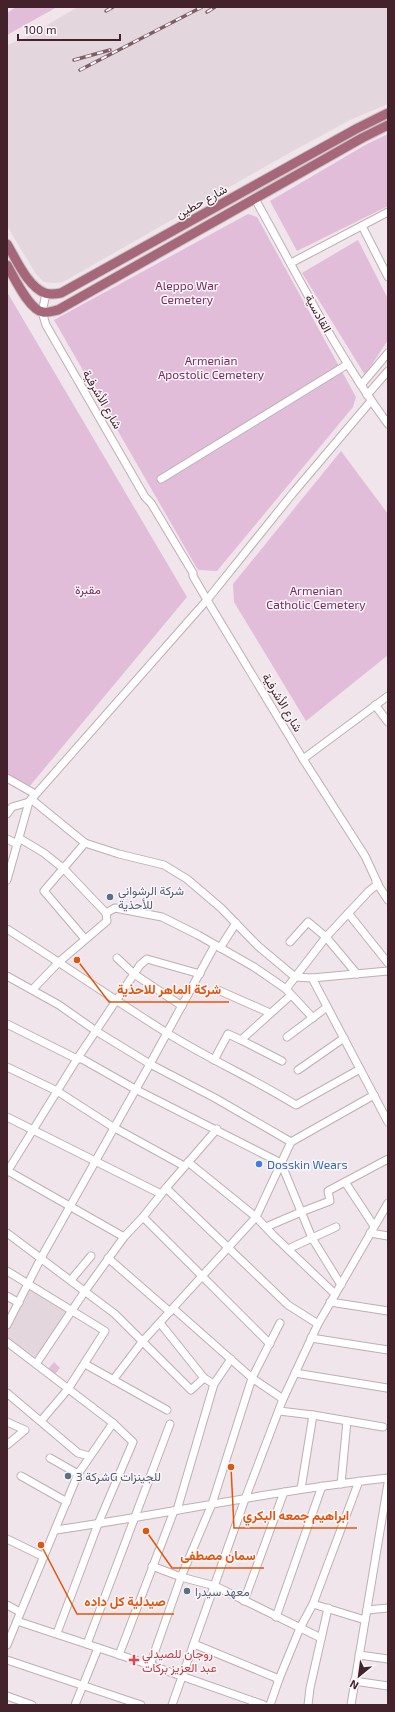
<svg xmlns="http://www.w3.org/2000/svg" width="395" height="1712" font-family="'Exo 2',Vazirmatn,sans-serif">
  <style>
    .built { fill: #e3d6dc }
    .green { fill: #e1bdd9 }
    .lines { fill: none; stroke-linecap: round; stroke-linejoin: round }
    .minor-casing { stroke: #bfaeb5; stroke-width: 9 }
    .major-casing { stroke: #cac1c4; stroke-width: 11 }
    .minor { stroke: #fff; stroke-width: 7 }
    .major { stroke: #a7677a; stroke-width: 9 }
    .rail-casing { stroke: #7e5d67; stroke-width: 3.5 }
    .rail { stroke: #fbf6f9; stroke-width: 2; stroke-dasharray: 6; stroke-linecap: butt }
    .service-dot { fill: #5c6f8a; stroke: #fbf6f9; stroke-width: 1.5 }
    .shop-dot { fill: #3f7fe0; stroke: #fbf6f9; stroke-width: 1.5 }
    .health-dot { fill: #e0444e; stroke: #fbf6f9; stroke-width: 1.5 }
    .labels { text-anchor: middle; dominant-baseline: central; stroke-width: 3; stroke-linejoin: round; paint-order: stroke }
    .street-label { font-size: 12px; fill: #43222c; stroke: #fbf6f9 }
    .park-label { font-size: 12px; fill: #7d2a60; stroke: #fbf6f9 }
    .service-label { font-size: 12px; fill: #4e5e75; stroke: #fbf6f9; text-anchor: start }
    .shop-label { font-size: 12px; fill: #366cbe; stroke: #fbf6f9; text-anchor: start }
    .health-label { font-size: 12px; fill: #be3a42; stroke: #fbf6f9; text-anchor: start }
    .leader { fill: none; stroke: #e0560e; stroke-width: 1.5 }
    .callout-dot { fill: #e0560e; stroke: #fbf6f9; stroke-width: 1.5 }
    .callout-label { font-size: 13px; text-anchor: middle; font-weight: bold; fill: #e0560e; stroke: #fbf6f9; stroke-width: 3; stroke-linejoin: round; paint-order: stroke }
  </style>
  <rect width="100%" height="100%" fill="#efe5ea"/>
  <g class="built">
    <polygon points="78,7 388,7 388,104 350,120 282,157 63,282 54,283 44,282 36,274 7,226 7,45 23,39"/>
    <polygon points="28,1284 69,1310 36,1358 7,1338 7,1328"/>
  </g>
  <g class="green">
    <polygon points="16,7 57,7 7,35 7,13"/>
    <polygon points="388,134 388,206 297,251 270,201 367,144"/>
    <polygon points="248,214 257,217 356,397 353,407 217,571 198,570 54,320"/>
    <polygon points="358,240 388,299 388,340 365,375 302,273"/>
    <polygon points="7,292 187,597 29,787 7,776"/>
    <polygon points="341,451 388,514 388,655 306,721 234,602 233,584"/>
    <polygon points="54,1362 60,1368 55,1374 48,1369"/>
  </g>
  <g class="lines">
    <g class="minor-casing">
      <g id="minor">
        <path d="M255 199C297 274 337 355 388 424"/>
        <polyline points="362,226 388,277"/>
        <polyline points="291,263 388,212"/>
        <polyline points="46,294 42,312 46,325 145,497 151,503 193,573 193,576 207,600 303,759 365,856 378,884"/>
        <polyline points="361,385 388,353"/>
        <polyline points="367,395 388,371"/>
        <polyline points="161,479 348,364"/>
        <polyline points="375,705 388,722"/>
        <polyline points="303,759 388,696"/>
        <polyline points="7,778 35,794"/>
        <polyline points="31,799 85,843 119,854 164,865 187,879 221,908 258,946 295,977 312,978 388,971"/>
        <polyline points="7,814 12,807 29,802"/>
        <polyline points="19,838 44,853 64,869 106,913 115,908 162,917 198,935 254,967 286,989 313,1018"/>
        <polyline points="7,839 17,844"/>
        <polyline points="7,880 29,802 207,600 293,493 371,401"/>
        <polyline points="376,882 388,900"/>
        <polyline points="348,913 388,963"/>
        <path d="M7 929C61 963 113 999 167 1033 209 1059 254 1079 296 1105L360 1069"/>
        <polyline points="85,939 44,891 85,843"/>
        <polyline points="290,942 308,922 326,937 357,974"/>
        <polyline points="220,948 236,923"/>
        <polyline points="117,958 134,974 182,1006"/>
        <polyline points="7,976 59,1005 96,1031 150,1064 215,1098 291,1142"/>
        <polyline points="312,978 388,1122"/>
        <polyline points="33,989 59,962 107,921 106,913"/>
        <polyline points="286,989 326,937 369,891 378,884"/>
        <polyline points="218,990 270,1013"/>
        <polyline points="7,1024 77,1059 82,1059 135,1089 281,1163 312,1238 341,1285"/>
        <polyline points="287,1037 327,1007"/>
        <polyline points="241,1040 282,1061"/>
        <polyline points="214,1060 228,1034 241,1040 291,995"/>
        <polyline points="7,1067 57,1091 113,1127 184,1166"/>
        <polyline points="298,1070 344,1038"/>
        <polyline points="7,1117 161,1194"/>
        <polyline points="188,1162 256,1217 273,1235 335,1294"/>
        <polyline points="8,1171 124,1237"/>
        <polyline points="7,1172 77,1059 140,965 147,959 200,974"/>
        <polyline points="345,1182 374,1226"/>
        <polyline points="166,1188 288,1305 318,1324"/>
        <polyline points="143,1217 270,1344"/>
        <polyline points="266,1227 301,1212 330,1201 328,1191 388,1159"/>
        <polyline points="7,1233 115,1314 191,1390 204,1378 214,1384"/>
        <polyline points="370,1233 388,1236"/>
        <polyline points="288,1249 336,1227"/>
        <polyline points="108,1258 170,1312"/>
        <polyline points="7,1271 105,1331 68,1389 41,1421"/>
        <polyline points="71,1280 91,1256"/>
        <polyline points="7,1296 19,1303"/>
        <polyline points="330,1302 388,1311"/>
        <polyline points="160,1323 204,1378"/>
        <polyline points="7,1325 41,1258 150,1064 215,945"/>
        <polyline points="311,1338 388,1350"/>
        <polyline points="7,1342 113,1423 133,1442 98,1524 57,1633"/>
        <polyline points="36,1364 85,1291 124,1237 143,1217 166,1188 217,1129"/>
        <polyline points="85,1364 167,1410"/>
        <polyline points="295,1373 387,1388"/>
        <polyline points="113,1380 142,1342 256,1217 291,1142 374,1095"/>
        <polyline points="7,1393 78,1453 89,1456"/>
        <polyline points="283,1399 318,1324 388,1203"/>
        <polyline points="279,1411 313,1415 383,1427"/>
        <polyline points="7,1422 25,1430 7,1445"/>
        <polyline points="50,1458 78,1474"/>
        <polyline points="21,1476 67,1502"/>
        <polyline points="341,1484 347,1421"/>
        <polyline points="301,1489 313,1415"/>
        <polyline points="177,1510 214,1384 231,1359"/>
        <path d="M56 1530C167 1514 276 1490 388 1478"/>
        <polyline points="7,1539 44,1557"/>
        <polyline points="152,1566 181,1577 215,1586 321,1638"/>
        <polyline points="244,1601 284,1492"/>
        <polyline points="313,1604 365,1620"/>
        <polyline points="7,1605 20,1612"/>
        <polyline points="367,1610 388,1608"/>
        <polyline points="276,1617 322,1486"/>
        <polyline points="17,1621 150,1665 264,1705"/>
        <polyline points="87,1644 170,1424"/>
        <polyline points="194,1644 279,1679"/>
        <polyline points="7,1645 78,1474 113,1423"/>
        <polyline points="119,1655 174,1511"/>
        <polyline points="359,1655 388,1659"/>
        <polyline points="7,1660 141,1705"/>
        <polyline points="150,1665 181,1577 212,1504 252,1378 280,1323"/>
        <polyline points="354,1681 388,1686"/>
        <polyline points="7,1696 32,1705"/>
        <polyline points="75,1705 98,1648"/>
        <polyline points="172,1705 245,1499 283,1399 252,1378 174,1309"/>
        <polyline points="270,1705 279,1679 300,1628 313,1604 359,1481"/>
        <polyline points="308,1705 310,1688 328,1608"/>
        <polyline points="351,1705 388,1483"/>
      </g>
    </g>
    <g class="major-casing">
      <g id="major">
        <path d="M7 244C16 259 28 287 45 293 50 295 56 294 61 293L356 129 388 113"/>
        <path d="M7 265C14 277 29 310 43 312 48 313 53 311 58 310L362 138 388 125"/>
      </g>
    </g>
    <use href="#minor" class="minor"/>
    <use href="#major" class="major"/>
    <g class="rail-casing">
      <g id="rail">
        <polyline points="106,11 113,7"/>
        <polyline points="207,12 215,7"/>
        <polyline points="74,60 110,50"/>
        <polyline points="80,70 202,7"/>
      </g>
    </g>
    <use href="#rail" class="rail"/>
  </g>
  <g class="service-dot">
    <circle cx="110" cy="897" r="4"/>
    <circle cx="68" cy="1476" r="4"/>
    <circle cx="187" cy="1591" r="4"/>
  </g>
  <circle class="shop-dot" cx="259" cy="1164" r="4"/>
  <path class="health-dot" d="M132 1654h4v4h4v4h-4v4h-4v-4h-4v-4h4z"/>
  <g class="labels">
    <g class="street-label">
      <text transform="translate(201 201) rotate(-29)">شارع حطين</text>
      <text transform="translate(319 313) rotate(61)">القادسية</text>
      <text transform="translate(103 399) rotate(60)">شارع الأشرفية</text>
      <text transform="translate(283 702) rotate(59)">شارع الأشرفية</text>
    </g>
    <g class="park-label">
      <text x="187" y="285">Aleppo War<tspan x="187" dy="14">Cemetery</tspan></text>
      <text x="211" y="360">Armenian<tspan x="211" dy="14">Apostolic Cemetery</tspan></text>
      <text x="88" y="589">مقبرة</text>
      <text x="316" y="590">Armenian<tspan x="316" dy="14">Catholic Cemetery</tspan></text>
    </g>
    <g class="service-label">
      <text x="118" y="890">شركة الرشواني<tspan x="118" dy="14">للأحذية</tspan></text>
      <text x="76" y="1476">شركة 3G للجينزات</text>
      <text x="195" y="1591">معهد سيدرا</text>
    </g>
    <g class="shop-label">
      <text x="267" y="1164">Dosskin Wears</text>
    </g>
    <g class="health-label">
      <text x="142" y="1653">روجان للصيدلي<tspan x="142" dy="14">عبد العزيز بركات</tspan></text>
    </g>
  </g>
  <path class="leader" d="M77 960L109 1002H229M231 1467L234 1528H357M146 1531L172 1568H264M41 1545L77 1614H174"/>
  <g class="callout-dot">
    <circle cx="77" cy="960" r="4"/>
    <circle cx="231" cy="1467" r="4"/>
    <circle cx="146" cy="1531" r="4"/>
    <circle cx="41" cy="1545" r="4"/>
  </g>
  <g class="callout-label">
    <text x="169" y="994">شركة الماهر للاحذية</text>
    <text x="296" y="1520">ابراهيم جمعه البكري</text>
    <text x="218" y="1560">سمان مصطفى</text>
    <text x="125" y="1606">صيدلية كل داده</text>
  </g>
  <rect width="395" height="1712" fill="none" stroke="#43222c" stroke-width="16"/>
  <g transform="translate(359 1676) rotate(209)" stroke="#fbf6f9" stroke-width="3" paint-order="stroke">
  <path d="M0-3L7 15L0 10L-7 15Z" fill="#43222c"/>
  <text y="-6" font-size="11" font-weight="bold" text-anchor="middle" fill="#43222c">N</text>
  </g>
  <path d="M18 34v6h102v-6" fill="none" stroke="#43222c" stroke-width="2"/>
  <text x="24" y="34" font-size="12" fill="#43222c" stroke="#fbf6f9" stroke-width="3" paint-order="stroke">100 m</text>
</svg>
